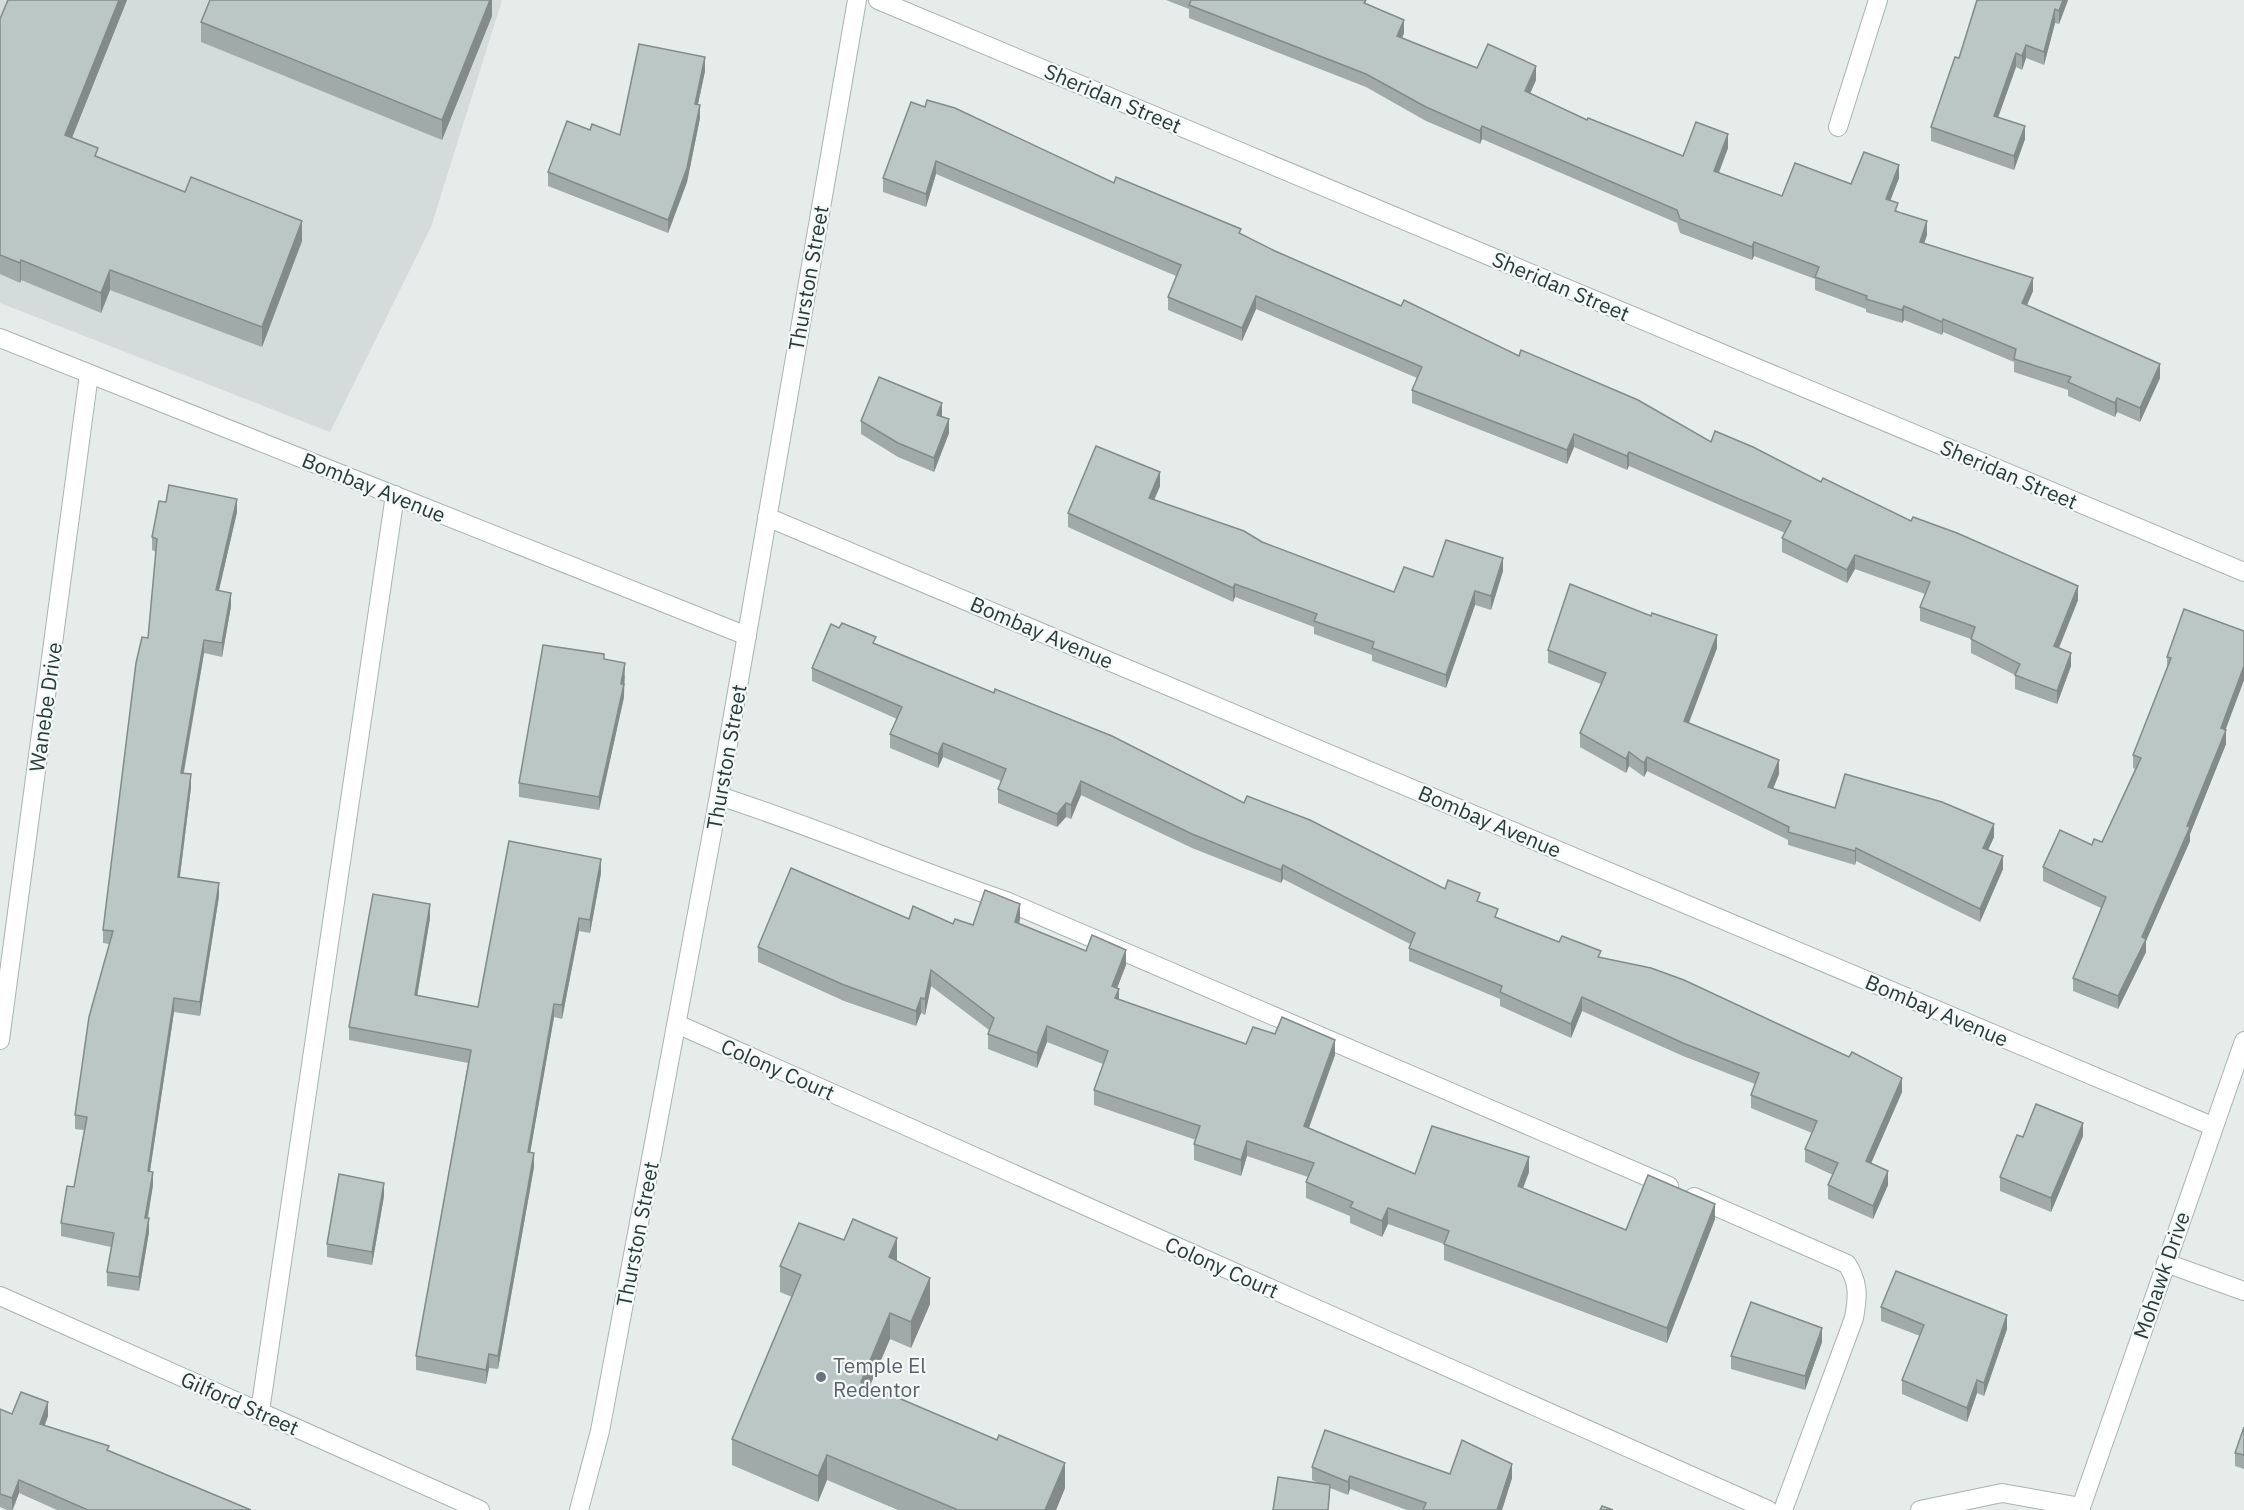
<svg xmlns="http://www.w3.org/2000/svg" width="2244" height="1510" font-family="'IBM Plex Sans',sans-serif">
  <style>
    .built { fill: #d3dcda }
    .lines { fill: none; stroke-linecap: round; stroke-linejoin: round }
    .minor-casing { stroke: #a8b4b2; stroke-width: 20 }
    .minor { stroke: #fff; stroke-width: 18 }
    .wall { fill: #a0aba9 }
    .shaded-wall { fill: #828b89 }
    .building { fill: #bac7c4; stroke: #828b89; stroke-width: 1.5 }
    .worship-dot { fill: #6b7280; stroke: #f5f9f8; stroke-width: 2 }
    .labels { text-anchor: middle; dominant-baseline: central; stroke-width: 4.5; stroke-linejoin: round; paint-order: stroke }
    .street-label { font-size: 21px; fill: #263c3a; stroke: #f5f9f8 }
    .worship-label { font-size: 21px; fill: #5b616d; stroke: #f5f9f8; text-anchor: start }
  </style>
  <rect width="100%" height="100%" fill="#e5ecea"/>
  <polygon class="built" points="0,0 502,0 431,227 330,432 0,303"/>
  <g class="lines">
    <g class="minor-casing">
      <g id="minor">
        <polyline points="878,0 2244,572"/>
        <polyline points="1838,127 1878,0"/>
        <polyline points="0,338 747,636"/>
        <polyline points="767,517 2212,1126"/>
        <path d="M719 796C816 827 910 868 1006 901L1669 1186"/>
        <polyline points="677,1024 1768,1510"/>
        <polyline points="0,1040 89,374"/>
        <path d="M1694 1197 1847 1264C1859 1283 1858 1296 1854 1318L1783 1510"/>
        <polyline points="2166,1263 2244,1291"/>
        <polyline points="0,1296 480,1510"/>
        <polyline points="260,1411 395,495"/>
        <polyline points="579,1510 600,1431 719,796 857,0"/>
        <polyline points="1920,1510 2002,1493 2081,1507"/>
        <polyline points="2080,1510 2244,1041"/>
      </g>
    </g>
    <use href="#minor" class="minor"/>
  </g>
  <g class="wall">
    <polygon points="127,0 72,138 98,157 302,241 262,347 110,290 101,313 21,280 20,283 0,274 0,19"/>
    <polygon points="492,0 492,16 442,140 201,42 201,22"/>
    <polygon points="1166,0 1366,0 1366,4 1404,33 1402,38 1477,68 1536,80 1530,93 1587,120 1683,156 1728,148 1719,173 1782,196 1851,184 1899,178 1890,200 1898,212 1927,235 1924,243 2033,291 2027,305 2160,378 2140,422 2117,412 2115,417 2068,396 2068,390 2014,372 2014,362 1943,332 1942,335 1904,320 1902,323 1866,312 1866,309 1815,290 1815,279 1754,256 1752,260 1680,233 1677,223 1482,139 1480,144 1426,121 1366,87 1189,18 1189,9"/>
    <polygon points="2068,0 2059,24 2055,23 2044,65 2026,58 2022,70 2016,67 1998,117 2025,139 2014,170 1931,141 1931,127 1959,58"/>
    <polygon points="705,71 698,104 700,118 687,182 668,233 548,186 548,172 590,130 620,135"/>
    <polygon points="911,102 1241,234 1275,251 1519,356 1711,442 1821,482 1911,521 2078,600 2059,648 2071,666 2057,704 2015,689 2015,675 1971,653 1971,639 1920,621 1920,607 1925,594 1855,569 1847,583 1782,552 1782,538 1785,533 1629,466 1627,470 1574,447 1567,464 1412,403 1412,390 1417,378 1256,309 1242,341 1168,310 1168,297 1176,276 936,174 926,207 883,192 883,178"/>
    <polygon points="942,416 949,433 934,472 898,457 861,434 861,421"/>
    <polygon points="1160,486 1154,500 1262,542 1394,592 1433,577 1503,571 1491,610 1475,605 1446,688 1372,661 1372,655 1314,634 1314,627 1235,597 1233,602 1068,527 1068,513"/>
    <polygon points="166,502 237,512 219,590 231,606 222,657 204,653 184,773 191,787 180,877 219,896 200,1016 174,1012 150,1171 153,1185 148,1218 149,1232 139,1291 107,1286 107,1272 111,1247 61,1236 61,1223 74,1187 84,1130 75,1129 75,1115 109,944 103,943 103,930 148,638 156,552 152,550 152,537"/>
    <polygon points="839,628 1244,803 1445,889 1480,902 1498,919 1601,958 1902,1092 1871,1163 1888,1185 1873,1219 1828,1199 1828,1185 1833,1175 1805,1162 1805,1149 1812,1133 1751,1108 1751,1095 1755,1084 1683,1056 1582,1011 1571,1038 1500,1006 1500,999 1409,961 1409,948 1410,944 1283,879 1281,883 1192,848 1081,795 1071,819 1066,817 1057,827 998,803 998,789 1001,781 943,757 938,768 890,748 890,734 897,719 812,681 812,668"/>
    <polygon points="2244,631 2244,680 2225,730 2226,744 2190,834 2190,841 2146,941 2146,952 2118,1009 2073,991 2073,978 2101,908 2043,881 2043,867 2092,845 2102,842 2135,769 2133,768 2133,755 2167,669 2167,657"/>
    <polygon points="1717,648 1689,723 1779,774 1773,789 1835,808 1994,837 1988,850 2003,869 1980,922 1856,861 1855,865 1788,845 1788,840 1647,771 1644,777 1629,766 1626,773 1580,747 1580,733 1601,684 1548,663 1548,650"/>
    <polygon points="604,659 625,676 624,684 624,697 599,810 519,797 519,783"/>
    <polygon points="601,873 590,933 579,931 562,1019 554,1017 530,1152 534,1167 498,1369 489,1368 486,1384 416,1370 416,1356 468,1063 349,1040 349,1027 430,918 417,996 478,1007"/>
    <polygon points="909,919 953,924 973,925 1020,919 1019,923 1086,951 1126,965 1117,988 1119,1000 1246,1044 1335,1055 1309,1128 1415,1174 1529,1172 1523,1188 1626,1230 1715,1219 1667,1343 1444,1260 1444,1244 1388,1224 1382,1237 1350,1223 1350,1216 1306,1198 1306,1182 1308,1177 1247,1156 1241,1176 1194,1160 1194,1144 1196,1140 1094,1105 1094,1090 1103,1064 1047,1042 1037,1068 988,1049 988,1034 989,1030 931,986 925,1015 921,1013 916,1026 844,1001 758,962 758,947"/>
    <polygon points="2083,1136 2051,1212 2000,1191 2000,1177 2023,1137"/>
    <polygon points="384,1196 372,1265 327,1257 327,1244"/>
    <polygon points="897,1262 930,1304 911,1348 890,1339 870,1385 1065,1488 1056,1510 898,1510 827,1480 818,1502 732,1465 732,1439 792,1297 780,1292 780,1266"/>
    <polygon points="1881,1307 2007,1329 1984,1396 1977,1393 1967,1422 1902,1394 1902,1380 1920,1336 1881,1321"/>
    <polygon points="1822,1342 1805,1390 1731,1369 1731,1356"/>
    <polygon points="0,1409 12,1414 48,1416 45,1425 109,1451 251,1510 57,1510 19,1493 13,1510 7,1510 0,1507"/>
    <polygon points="2244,1427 2244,1469 2235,1466 2235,1453"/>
    <polygon points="1312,1467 1450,1474 1512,1478 1502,1510 1407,1510 1350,1489 1348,1495 1330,1488 1330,1499 1320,1484 1312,1480"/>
  </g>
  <g class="shaded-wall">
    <polygon points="119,0 127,0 65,155 65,135"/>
    <polygon points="490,0 492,0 492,16 442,140 442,120"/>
    <polygon points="2063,0 2068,0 2059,24 2059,11"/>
    <polygon points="2055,9 2055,23 2044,65 2044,52"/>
    <polygon points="1404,20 1404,33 1397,50 1397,36"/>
    <polygon points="2026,45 2026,58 2022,70 2022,56"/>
    <polygon points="2016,53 2016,67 1994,129 1994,116"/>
    <polygon points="705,57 705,71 695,118 695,104"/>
    <polygon points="1536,66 1536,80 1525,105 1525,91"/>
    <polygon points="700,105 700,118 687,182 668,233 668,220"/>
    <polygon points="1482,126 1482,139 1480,144 1480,131"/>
    <polygon points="2025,126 2025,139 2014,170 2014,156"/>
    <polygon points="1728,134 1728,148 1714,184 1714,171"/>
    <polygon points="936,161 936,174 926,207 926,194"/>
    <polygon points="1899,165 1899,178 1886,212 1886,199"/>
    <polygon points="302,221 302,241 262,347 262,327"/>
    <polygon points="1927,221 1927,235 1920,255 1920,242"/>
    <polygon points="1754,242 1754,256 1752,260 1752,247"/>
    <polygon points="21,260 21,280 20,283 20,263"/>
    <polygon points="110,270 110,290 101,313 101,293"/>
    <polygon points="2033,278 2033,291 2022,317 2022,303"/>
    <polygon points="1256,296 1256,309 1242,341 1242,328"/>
    <polygon points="1904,306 1904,320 1902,323 1902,310"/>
    <polygon points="1943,319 1943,332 1942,335 1942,322"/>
    <polygon points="2160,364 2160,378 2140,422 2140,408"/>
    <polygon points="2117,398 2117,412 2115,417 2115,403"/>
    <polygon points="942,403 942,417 937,415"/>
    <polygon points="949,419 949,433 934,472 934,458"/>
    <polygon points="1574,434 1574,447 1567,464 1567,450"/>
    <polygon points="1629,452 1629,466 1627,470 1627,456"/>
    <polygon points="1160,472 1160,486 1149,512 1149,498"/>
    <polygon points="237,499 237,512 216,603 216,590"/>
    <polygon points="1855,555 1855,569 1847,583 1847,570"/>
    <polygon points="1503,558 1503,571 1491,610 1491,596"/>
    <polygon points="1235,584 1235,597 1233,602 1233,588"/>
    <polygon points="2078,586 2078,600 2054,660 2054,646"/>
    <polygon points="1475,591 1475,605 1446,688 1446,675"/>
    <polygon points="231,593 231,606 222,657 222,643"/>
    <polygon points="1717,635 1717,648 1684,735 1684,721"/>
    <polygon points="204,640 204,653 181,786 181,773"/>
    <polygon points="2071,653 2071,666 2057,704 2057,691"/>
    <polygon points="625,663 624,697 599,810 599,797"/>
    <polygon points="2244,666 2244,680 2221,742 2221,728"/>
    <polygon points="2226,730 2226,744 2190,834 2190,841 2146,941 2146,952 2118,1009 2118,996 2142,937"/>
    <polygon points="943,743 943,757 938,768 938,754"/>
    <polygon points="1629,752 1629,766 1626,773 1626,759"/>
    <polygon points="1647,757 1647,771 1644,777 1644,763"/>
    <polygon points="1779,760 1779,774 1768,801 1768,787"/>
    <polygon points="191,774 191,787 178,890 178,877"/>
    <polygon points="1081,781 1081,795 1071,819 1071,805"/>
    <polygon points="1066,803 1066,817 1057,827 1057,814"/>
    <polygon points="1994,824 1994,837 1983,861 1983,848"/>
    <polygon points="1856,848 1856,861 1855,865 1855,851"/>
    <polygon points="2003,856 2003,869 1980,922 1980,909"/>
    <polygon points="601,859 601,873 590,933 590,920"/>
    <polygon points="1283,865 1283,879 1281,883 1281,870"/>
    <polygon points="219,883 219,896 200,1016 200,1002"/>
    <polygon points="430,904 430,918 415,1009 415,995"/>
    <polygon points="1020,904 1020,919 1015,937 1015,922"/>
    <polygon points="579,918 579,931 562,1019 562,1005"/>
    <polygon points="1126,950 1126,965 1112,1001 1112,986"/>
    <polygon points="931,970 931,986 925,1015 925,999"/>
    <polygon points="1119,989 1119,1004 1115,998"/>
    <polygon points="1582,997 1582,1011 1571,1038 1571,1024"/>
    <polygon points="174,998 174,1012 148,1184 148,1171"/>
    <polygon points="921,998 921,1013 916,1026 916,1011"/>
    <polygon points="554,1004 554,1017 528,1165 528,1152"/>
    <polygon points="1047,1026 1047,1042 1037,1068 1037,1053"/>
    <polygon points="1335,1040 1335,1055 1304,1141 1304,1126"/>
    <polygon points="1902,1078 1902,1092 1866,1175 1866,1161"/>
    <polygon points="2083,1123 2083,1136 2051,1212 2051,1198"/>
    <polygon points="1247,1141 1247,1156 1241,1176 1241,1160"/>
    <polygon points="534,1153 534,1167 498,1369 498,1356"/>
    <polygon points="1529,1157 1529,1172 1518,1201 1518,1186"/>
    <polygon points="1888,1171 1888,1185 1873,1219 1873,1206"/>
    <polygon points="153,1172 153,1185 145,1231 145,1218"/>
    <polygon points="384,1183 384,1196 372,1265 372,1252"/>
    <polygon points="1715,1204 1715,1219 1667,1343 1667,1328"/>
    <polygon points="1388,1208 1388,1224 1382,1237 1382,1221"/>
    <polygon points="149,1218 149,1232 139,1291 139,1277"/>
    <polygon points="897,1238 897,1263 889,1257"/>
    <polygon points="930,1278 930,1304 911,1348 911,1322"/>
    <polygon points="890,1313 890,1339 861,1407 861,1382"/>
    <polygon points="2007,1315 2007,1329 1984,1396 1984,1383"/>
    <polygon points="1822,1328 1822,1342 1805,1390 1805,1376"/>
    <polygon points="489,1354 489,1368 486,1384 486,1370"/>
    <polygon points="1977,1380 1977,1393 1967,1422 1967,1408"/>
    <polygon points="48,1402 48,1416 40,1437 40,1424"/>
    <polygon points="827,1455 827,1480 818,1502 818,1476"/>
    <polygon points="1065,1463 1065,1488 1056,1510 1045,1510"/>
    <polygon points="1512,1464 1512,1478 1502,1510 1497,1510"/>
    <polygon points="1350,1476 1350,1489 1348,1495 1348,1482"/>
    <polygon points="19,1480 19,1493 12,1510 12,1498"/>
  </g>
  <g class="building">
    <polygon points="8,0 119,0 65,135 98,148 95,156 185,192 191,177 302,221 262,327 110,270 101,293 21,260 20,263 0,255 0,19"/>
    <polygon points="210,0 490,0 442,120 201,22"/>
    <polygon points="1191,0 1366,0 1364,3 1404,20 1397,36 1477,68 1488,44 1536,66 1525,91 1587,120 1588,118 1683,156 1696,122 1728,134 1714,171 1782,196 1795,163 1851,184 1864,152 1899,165 1886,199 1898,203 1895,211 1927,221 1920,242 2033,278 2022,303 2160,364 2140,408 2117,398 2115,403 2068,382 2071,377 2014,359 2016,349 1943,319 1942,322 1904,306 1902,310 1866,299 1867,296 1815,277 1819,267 1754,242 1752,247 1680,219 1677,210 1482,126 1480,131 1426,107 1366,74 1189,5"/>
    <polygon points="1977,0 2063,0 2059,11 2055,9 2044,52 2026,45 2022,56 2016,53 1994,116 2025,126 2014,156 1931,127 1955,57 1959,58"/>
    <polygon points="639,44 705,57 695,104 700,105 687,168 668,220 548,172 567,121 590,130 592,124 620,135"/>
    <polygon points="927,100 955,108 1114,183 1116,177 1241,229 1239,233 1275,251 1401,306 1404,300 1519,356 1521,350 1638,400 1711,442 1715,431 1753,447 1821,482 1823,478 1911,521 1913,517 1957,533 2078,586 2054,646 2071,653 2057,691 2015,675 2020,664 1971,639 1975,627 1920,607 1930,582 1855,555 1847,570 1782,538 1791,521 1629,452 1627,456 1574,434 1567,450 1412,390 1422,367 1256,296 1242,328 1168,297 1181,265 936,161 926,194 883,178 911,102 925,107"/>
    <polygon points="879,377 942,403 937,415 949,419 934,458 898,443 861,421"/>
    <polygon points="1096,446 1160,472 1149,498 1244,531 1262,542 1394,592 1404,567 1433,577 1446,540 1503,558 1491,596 1475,591 1446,675 1372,648 1374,642 1314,621 1317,614 1235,584 1233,588 1068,513"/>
    <polygon points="169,485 237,499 216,590 231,593 222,643 204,640 181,773 191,774 178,877 219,883 200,1002 174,998 148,1171 153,1172 145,1218 149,1218 139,1277 107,1272 114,1233 61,1223 67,1186 74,1187 87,1117 75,1115 89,1017 113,931 103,930 136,663 142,637 148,638 157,539 152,537 159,501 166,502"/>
    <polygon points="1570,584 1651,616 1652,613 1717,635 1684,721 1779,760 1768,787 1835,808 1845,774 1942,802 1994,824 1983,848 2003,856 1980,909 1856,848 1855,851 1788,832 1789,827 1647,757 1644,763 1629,752 1626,759 1580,733 1606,673 1548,650"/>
    <polygon points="2184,609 2244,631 2244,666 2221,728 2226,730 2187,826 2190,827 2142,937 2146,939 2118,996 2073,978 2106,897 2043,867 2060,830 2092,845 2094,839 2102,842 2141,758 2133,755 2171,658 2167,657"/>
    <polygon points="842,623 876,637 873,643 994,693 995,689 1112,736 1244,803 1247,796 1310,820 1445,889 1448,880 1480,893 1477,901 1498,909 1495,917 1559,942 1562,936 1601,951 1598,957 1651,968 1684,980 1849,1057 1852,1052 1902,1078 1866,1161 1888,1171 1873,1206 1828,1185 1838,1163 1805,1149 1817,1121 1751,1095 1759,1073 1683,1043 1582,997 1571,1024 1500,992 1502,986 1409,948 1415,933 1283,865 1281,870 1192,834 1081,781 1071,805 1066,803 1057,814 998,789 1006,769 943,743 938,754 890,734 902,707 812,668 831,624 839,628"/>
    <polygon points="543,645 604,654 604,659 625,663 621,684 624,684 599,797 519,783"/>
    <polygon points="509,841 601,859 590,920 579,918 562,1005 554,1004 528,1152 534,1153 498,1356 489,1354 486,1370 416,1356 471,1050 349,1027 373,894 430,904 415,995 478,1007"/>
    <polygon points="791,868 909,919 913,906 953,924 955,919 973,925 985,890 1020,904 1015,922 1086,951 1092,935 1126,950 1112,986 1119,989 1115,998 1246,1044 1253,1027 1275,1034 1282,1017 1335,1040 1304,1126 1415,1174 1432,1126 1529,1157 1518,1186 1626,1230 1648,1175 1715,1204 1667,1328 1444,1244 1449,1231 1388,1208 1382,1221 1350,1207 1353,1202 1306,1182 1314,1163 1247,1141 1241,1160 1194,1144 1200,1126 1094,1090 1108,1051 1047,1026 1037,1053 988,1034 994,1018 931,970 925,999 921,998 916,1011 844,985 758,947"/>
    <polygon points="2036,1104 2083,1123 2051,1198 2000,1177 2017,1135 2023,1137"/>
    <polygon points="339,1174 384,1183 372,1252 327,1244"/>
    <polygon points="853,1219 897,1238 889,1257 930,1278 911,1322 890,1313 861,1382 997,1440 999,1435 1065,1463 1045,1510 958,1510 827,1455 818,1476 732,1439 801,1275 780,1266 799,1223 844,1240"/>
    <polygon points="1896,1271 2007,1315 1984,1383 1977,1380 1967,1408 1902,1380 1924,1325 1881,1307"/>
    <polygon points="1751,1302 1822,1328 1805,1376 1731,1356"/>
    <polygon points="21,1392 48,1402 40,1424 109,1446 107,1450 251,1510 88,1510 19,1480 12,1498 0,1494 0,1409 12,1414"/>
    <polygon points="2244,1427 2244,1455 2235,1453"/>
    <polygon points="1325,1430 1450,1474 1462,1440 1512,1464 1497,1510 1423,1510 1426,1503 1350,1476 1348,1482 1312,1467"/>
    <polygon points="1278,1477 1330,1485 1328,1510 1273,1510"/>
    <polygon points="1602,1506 1613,1510 1600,1510"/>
  </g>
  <circle class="worship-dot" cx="821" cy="1377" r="6"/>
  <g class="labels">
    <g class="street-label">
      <text transform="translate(1113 98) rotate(23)">Sheridan Street</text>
      <text transform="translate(808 278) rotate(-80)">Thurston Street</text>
      <text transform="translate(1561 286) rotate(23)">Sheridan Street</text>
      <text transform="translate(2009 474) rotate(23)">Sheridan Street</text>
      <text transform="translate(374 487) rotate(22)">Bombay Avenue</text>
      <text transform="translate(1042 632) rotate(23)">Bombay Avenue</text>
      <text transform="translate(45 707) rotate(-82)">Wanebe Drive</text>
      <text transform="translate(726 757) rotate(-80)">Thurston Street</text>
      <text transform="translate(1490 821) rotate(23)">Bombay Avenue</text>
      <text transform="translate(1937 1010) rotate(23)">Bombay Avenue</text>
      <text transform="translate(778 1069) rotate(24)">Colony Court</text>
      <text transform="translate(637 1234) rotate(-79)">Thurston Street</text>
      <text transform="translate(1222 1267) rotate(24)">Colony Court</text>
      <text transform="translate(2161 1275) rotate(-71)">Mohawk Drive</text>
      <text transform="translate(240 1403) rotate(24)">Gilford Street</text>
    </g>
    <g class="worship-label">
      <text x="833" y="1365">Temple El<tspan x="833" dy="24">Redentor</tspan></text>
    </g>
  </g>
</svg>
